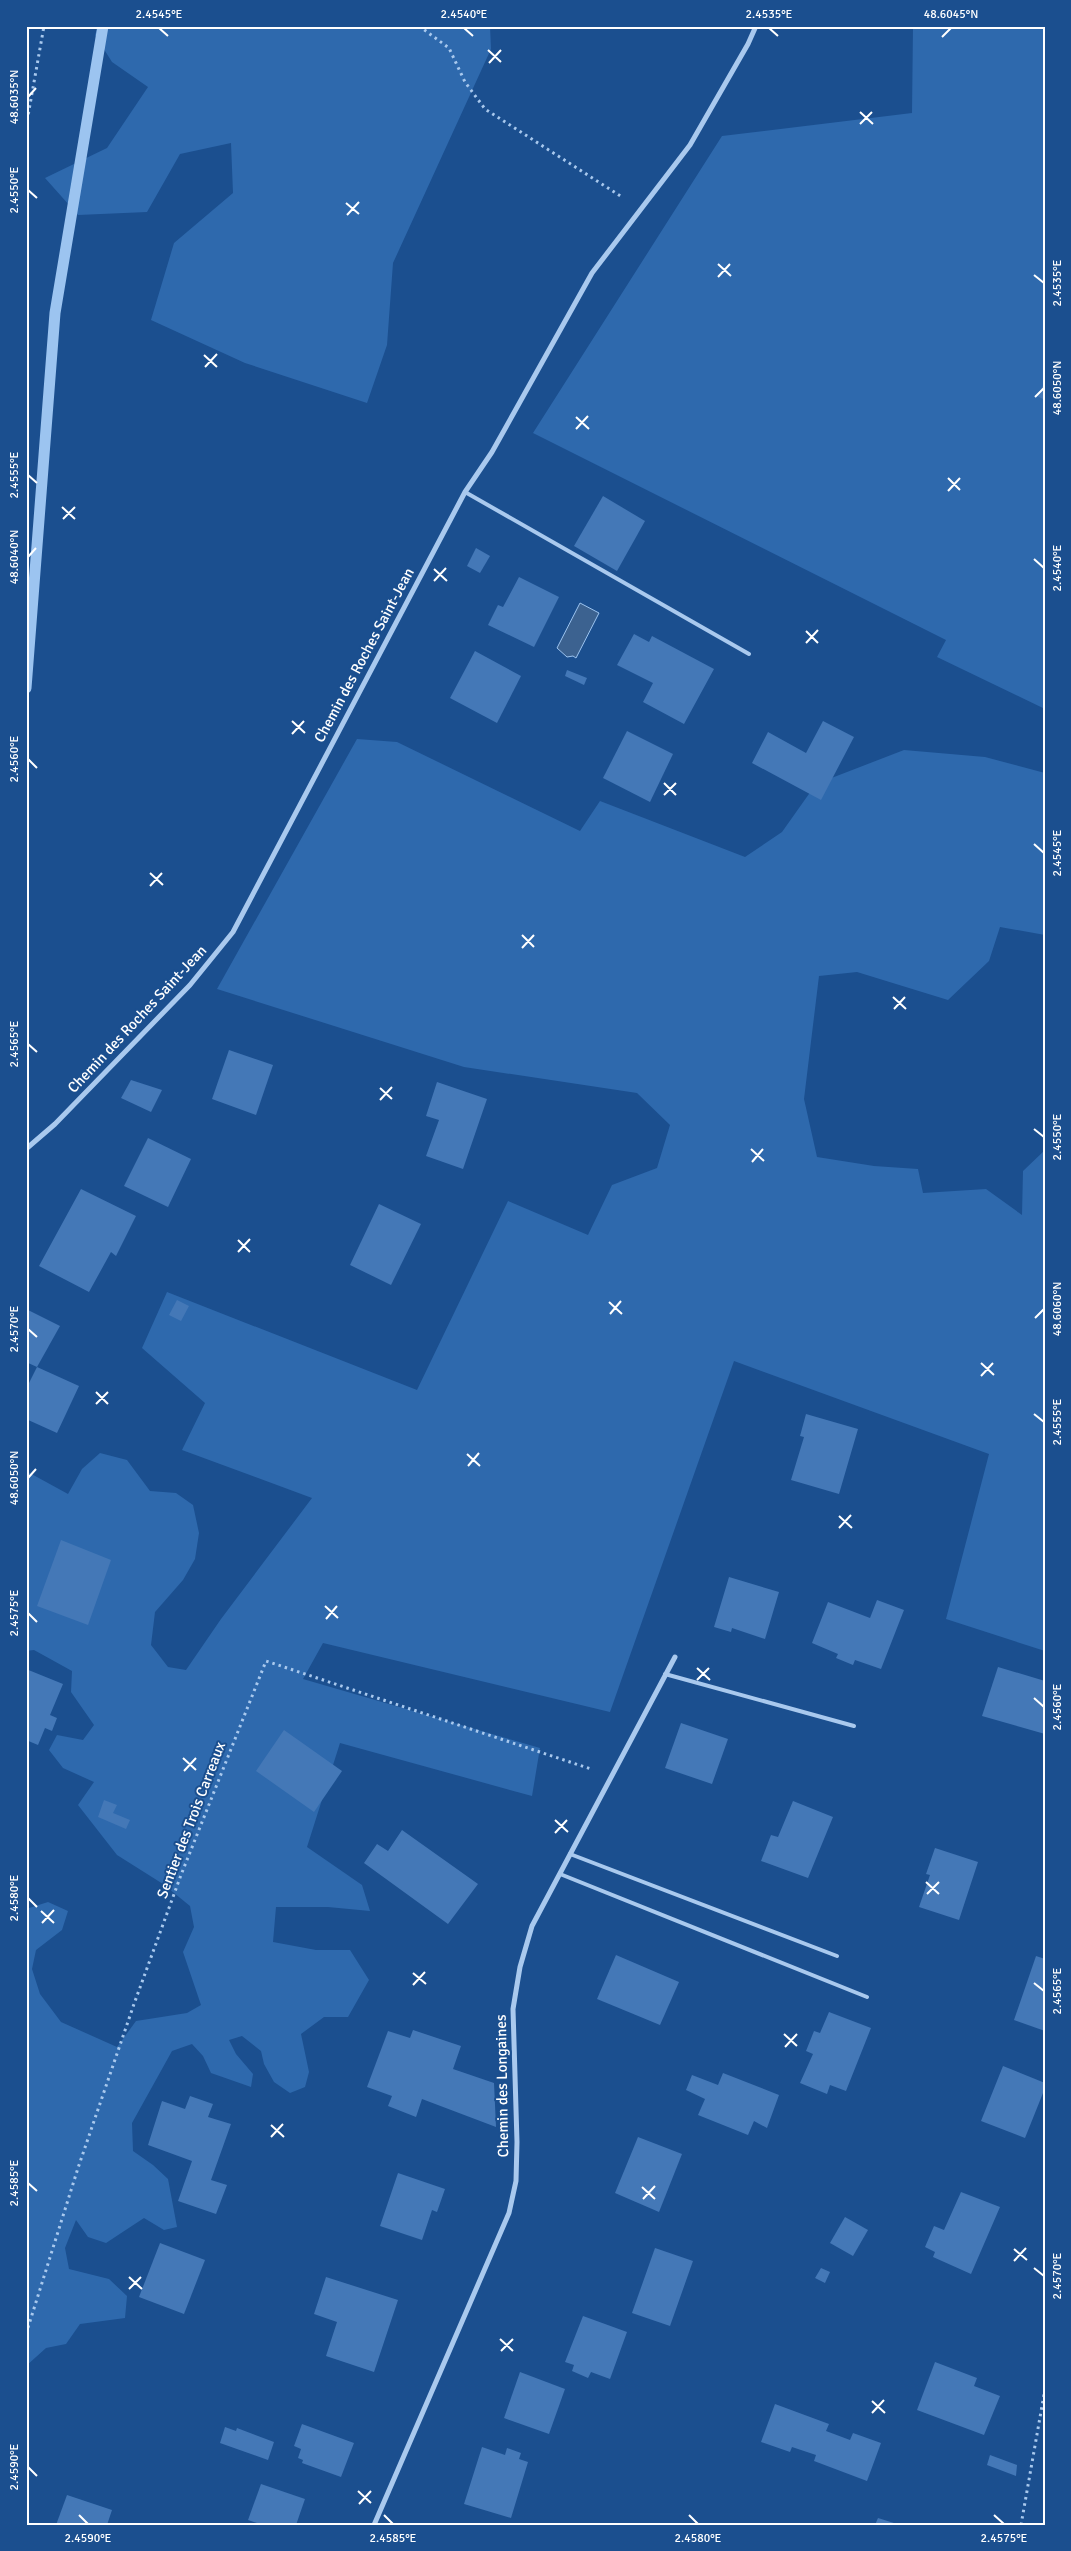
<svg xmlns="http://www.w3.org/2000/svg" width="1071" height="2551" font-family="Signika,sans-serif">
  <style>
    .green { fill: #2e69ad }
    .water { fill: #3c6290; stroke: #9cc4f0 }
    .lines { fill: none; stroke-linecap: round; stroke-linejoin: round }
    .stream { stroke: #9cc4f0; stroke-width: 11 }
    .building { fill: #4478b7 }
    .path { stroke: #a9c9ee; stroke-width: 3; stroke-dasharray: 2.5 4; stroke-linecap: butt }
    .lane { stroke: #a9c9ee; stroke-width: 4 }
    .street { stroke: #a9c9ee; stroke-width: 5 }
    .ticks { fill: none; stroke: #fff; stroke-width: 2 }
    .labels { text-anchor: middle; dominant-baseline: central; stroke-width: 4; stroke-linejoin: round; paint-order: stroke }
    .street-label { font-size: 15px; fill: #fff; stroke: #1b4f8f }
    .neatline { fill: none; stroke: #fff; stroke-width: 2 }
    .ticks-label { font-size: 12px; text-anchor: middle; fill: #fff }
  </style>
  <rect width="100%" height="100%" fill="#1b4f8f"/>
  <g class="green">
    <polygon points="98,26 490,26 491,49 393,263 387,345 367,403 245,363 151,320 174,243 233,193 231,143 180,154 147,212 78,215 45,178 107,148 148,87 112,62 95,35"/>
    <polygon points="913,26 1045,26 1045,709 937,657 946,640 533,433 722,136 912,113"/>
    <polygon points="357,739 397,742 580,831 600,801 745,857 782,832 816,784 904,750 985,757 1045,773 1045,935 1000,927 989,961 948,1000 857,972 819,976 804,1099 817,1157 874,1166 918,1169 923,1193 986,1189 1022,1215 1023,1171 1045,1150 1045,1651 946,1619 989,1454 734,1361 610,1712 323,1643 303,1679 540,1748 532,1796 340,1743 307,1847 362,1885 370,1911 328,1907 276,1907 273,1942 316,1950 350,1950 369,1980 348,2017 324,2017 301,2034 309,2072 305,2087 290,2093 274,2082 264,2064 261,2051 242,2036 229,2040 236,2054 253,2074 251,2087 211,2073 203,2056 192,2044 172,2051 132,2123 133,2151 153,2165 168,2179 177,2227 164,2230 144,2218 106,2243 88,2237 76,2220 65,2248 69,2269 109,2279 127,2296 125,2318 80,2324 66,2344 46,2348 26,2366 26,1909 48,1902 68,1911 62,1930 36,1950 32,1969 40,1994 61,2022 117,2047 136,2021 187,2013 201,2005 183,1952 194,1927 190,1906 163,1884 117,1855 78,1805 94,1782 63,1768 49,1750 57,1735 83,1740 94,1725 71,1692 72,1671 34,1650 26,1651 26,1471 68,1494 82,1469 100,1453 127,1460 150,1491 176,1493 193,1505 199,1533 195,1559 183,1580 155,1612 151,1645 168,1667 186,1670 221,1619 312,1498 182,1450 205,1403 142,1348 167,1292 417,1390 508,1201 588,1235 612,1185 657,1168 670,1125 637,1093 464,1067 217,989"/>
  </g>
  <polygon class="water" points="580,603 599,613 576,658 573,656 567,657 557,648"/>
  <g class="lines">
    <polyline class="stream" points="26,688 55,313 103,26"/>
  </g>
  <g class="building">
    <polygon points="1045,382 1045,400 1037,396"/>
    <polygon points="603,496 645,521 617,571 574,546"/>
    <polygon points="476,548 490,556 480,573 467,566"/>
    <polygon points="519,577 559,597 534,647 488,625 498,605 503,607"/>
    <polygon points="634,634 649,642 652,636 714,669 684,724 643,702 653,683 617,665"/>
    <polygon points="475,651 521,676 497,723 450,698"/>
    <polygon points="567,670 587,678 584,685 565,676"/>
    <polygon points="823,721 854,737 821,800 752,763 768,732 806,753"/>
    <polygon points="627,731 673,754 650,802 603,778"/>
    <polygon points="229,1050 273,1065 256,1115 212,1099"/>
    <polygon points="131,1080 162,1090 151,1112 121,1098"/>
    <polygon points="437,1082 487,1099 463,1169 426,1156 439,1120 426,1116"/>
    <polygon points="148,1138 191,1159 168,1207 124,1186"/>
    <polygon points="81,1189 136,1216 116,1256 111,1252 89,1292 39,1266"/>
    <polygon points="379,1204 421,1224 391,1285 350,1265"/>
    <polygon points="177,1300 189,1306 181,1321 169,1315"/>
    <polygon points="26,1309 60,1326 37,1367 26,1362"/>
    <polygon points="37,1367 79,1386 57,1433 26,1419 26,1389"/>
    <polygon points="806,1414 858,1429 839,1494 791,1480 804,1437 800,1436"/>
    <polygon points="61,1540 111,1560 88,1625 37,1606"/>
    <polygon points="729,1577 779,1592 765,1639 732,1628 731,1632 714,1627"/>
    <polygon points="877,1600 904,1610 881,1669 855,1660 853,1665 836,1658 838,1654 812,1643 828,1602 870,1618"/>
    <polygon points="998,1667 1045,1681 1045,1734 982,1716"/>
    <polygon points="26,1669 63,1684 50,1715 57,1718 52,1731 45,1728 38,1745 26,1740"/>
    <polygon points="681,1723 728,1739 712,1784 665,1768"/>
    <polygon points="284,1730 342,1771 314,1812 256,1771"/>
    <polygon points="104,1800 117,1805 113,1813 130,1820 126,1829 98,1817"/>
    <polygon points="793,1801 833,1817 808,1878 761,1861 771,1835 778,1837"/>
    <polygon points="402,1830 478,1884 448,1924 364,1863 377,1844 388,1851"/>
    <polygon points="935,1848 978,1862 959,1920 919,1907 930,1875 926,1874"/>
    <polygon points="616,1955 679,1982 660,2025 597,1999"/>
    <polygon points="1036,1956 1045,1959 1045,2031 1014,2020"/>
    <polygon points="829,2012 871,2028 846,2091 830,2085 827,2094 800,2083 813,2054 806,2051 814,2031 820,2033"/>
    <polygon points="413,2030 461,2046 453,2069 494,2083 496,2127 422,2099 416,2117 388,2106 392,2096 367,2087 388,2031 410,2038"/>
    <polygon points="1003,2066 1045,2083 1045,2088 1025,2138 981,2121"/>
    <polygon points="723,2073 779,2095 767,2128 754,2121 748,2135 698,2115 705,2099 686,2090 692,2075 718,2085"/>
    <polygon points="190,2096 213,2104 208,2117 231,2124 211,2180 227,2185 216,2214 178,2201 192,2161 148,2145 162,2101 185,2109"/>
    <polygon points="638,2137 682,2154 659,2212 615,2193"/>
    <polygon points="398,2173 445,2189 437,2212 432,2210 422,2240 380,2226"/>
    <polygon points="961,2192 1000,2207 971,2274 933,2257 935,2252 925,2247 934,2226 944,2230"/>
    <polygon points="845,2217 868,2230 853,2256 830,2243"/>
    <polygon points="160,2243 205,2260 184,2314 139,2297"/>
    <polygon points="655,2248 693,2261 670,2326 632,2313"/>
    <polygon points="821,2268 830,2272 825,2283 815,2278"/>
    <polygon points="326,2277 398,2300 374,2372 326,2356 337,2322 314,2314"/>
    <polygon points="583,2316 627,2332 610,2379 591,2372 588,2378 572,2371 574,2365 565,2362"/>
    <polygon points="935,2362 977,2378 974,2386 1000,2396 984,2435 917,2410"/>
    <polygon points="520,2372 565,2389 549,2434 504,2418"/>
    <polygon points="775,2404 829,2424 826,2431 850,2440 853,2433 881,2443 867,2481 814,2461 816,2455 792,2447 790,2452 761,2442"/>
    <polygon points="302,2424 354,2443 341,2477 302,2463 303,2460 298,2458 301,2449 294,2446"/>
    <polygon points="225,2427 236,2431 237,2428 274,2442 268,2460 220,2443"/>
    <polygon points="482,2447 505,2455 507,2448 521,2453 519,2459 528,2462 511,2518 464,2504"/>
    <polygon points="990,2455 1017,2465 1016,2476 987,2465"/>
    <polygon points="261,2484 305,2499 296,2525 263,2525 248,2520"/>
    <polygon points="67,2495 112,2510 107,2525 56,2525"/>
    <polygon points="878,2518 897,2524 897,2525 875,2525"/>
  </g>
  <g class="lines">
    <g class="path">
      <polyline points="419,26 449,48 465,82 485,109 622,197"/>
      <polyline points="26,127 44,26"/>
      <polyline points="26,2334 78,2168 134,2004 181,1875 266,1661 591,1769"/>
      <polyline points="1021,2525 1045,2389"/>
    </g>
    <g class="lane">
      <polyline points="465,492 749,654"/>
      <polyline points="665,1674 854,1726"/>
      <polyline points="570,1854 837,1956"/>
      <polyline points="560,1874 867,1997"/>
    </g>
    <g class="street">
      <polyline points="26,1149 55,1124 190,985 233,932 465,492 492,452 592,273 690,145 748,44 756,26"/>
      <polyline points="374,2525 509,2213 516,2181 517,2142 513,2009 520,1967 532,1926 675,1657"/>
    </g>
  </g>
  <path class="ticks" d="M159 28 168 36M464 28 473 36M769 28 778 36M942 37 951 28M488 50 501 62M489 63 501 50M28 97 36 88M860 112 873 124M860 124 872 112M28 190 37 198M346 203 359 214M347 215 359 202M718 264 731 276M1034 275 1044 283M718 277 730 264M204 355 217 367M205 367 217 354M1035 397 1044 388M576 417 589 429M576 429 588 416M28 475 37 483M948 478 960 490M948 491 960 478M62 507 75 519M63 519 75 507M28 557 36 548M1034 559 1044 568M434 569 447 581M434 581 446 568M806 631 818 643M806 643 818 630M292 721 305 733M292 734 304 721M28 759 37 768M664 783 676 795M664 795 676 783M1034 844 1044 853M150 873 163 885M150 886 162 873M522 935 534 947M522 948 534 935M893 997 906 1009M894 1009 905 997M28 1044 37 1052M380 1088 392 1099M380 1100 392 1087M1034 1129 1044 1137M751 1149 764 1161M752 1162 763 1149M238 1240 250 1252M238 1252 250 1239M609 1302 622 1314M610 1314 621 1301M1035 1318 1044 1309M28 1329 37 1337M981 1363 994 1375M981 1376 993 1363M96 1392 108 1404M96 1404 108 1392M1034 1414 1044 1422M467 1454 480 1466M468 1466 479 1453M28 1478 36 1469M839 1516 852 1528M839 1528 851 1515M325 1606 338 1618M28 1613 37 1622M326 1619 337 1606M697 1668 710 1680M697 1680 709 1668M1034 1698 1044 1707M183 1758 196 1770M184 1771 196 1758M555 1820 568 1832M555 1833 567 1820M926 1882 939 1894M927 1894 939 1882M28 1898 37 1907M41 1911 54 1923M42 1923 54 1910M413 1973 426 1984M1034 1983 1044 1991M413 1985 425 1972M784 2034 797 2046M785 2047 797 2034M271 2125 284 2137M271 2137 283 2124M28 2183 37 2191M642 2187 655 2199M643 2199 655 2186M1014 2249 1027 2260M1014 2261 1026 2248M1034 2268 1044 2276M129 2277 142 2289M129 2289 141 2277M500 2339 513 2351M501 2351 513 2339M872 2401 885 2413M872 2413 884 2400M28 2467 37 2476M358 2491 371 2503M359 2504 371 2491M79 2515 88 2524M384 2515 393 2524M689 2515 698 2524M994 2515 1004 2524"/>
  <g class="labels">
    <g class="street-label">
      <text transform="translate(364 655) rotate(-62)">Chemin des Roches Saint-Jean</text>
      <text transform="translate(137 1019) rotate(-47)">Chemin des Roches Saint-Jean</text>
      <text transform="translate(191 1820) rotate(-69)">Sentier des Trois Carreaux</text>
      <text transform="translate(502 2086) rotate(-91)">Chemin des Longaines</text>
    </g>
  </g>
  <rect width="1071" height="2551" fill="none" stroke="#1b4f8f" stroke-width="55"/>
  <rect x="28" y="28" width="1016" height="2496" class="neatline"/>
  <g class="ticks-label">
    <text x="159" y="18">2.4545°E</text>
    <text x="464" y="18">2.4540°E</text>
    <text x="769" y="18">2.4535°E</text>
    <text x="951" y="18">48.6045°N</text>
    <text transform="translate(14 97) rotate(-90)" y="4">48.6035°N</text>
    <text transform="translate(14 190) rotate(-90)" y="4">2.4550°E</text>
    <text transform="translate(1057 283) rotate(-90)" y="4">2.4535°E</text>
    <text transform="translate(1057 388) rotate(-90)" y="4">48.6050°N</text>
    <text transform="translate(14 475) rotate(-90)" y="4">2.4555°E</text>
    <text transform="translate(14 557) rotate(-90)" y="4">48.6040°N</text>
    <text transform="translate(1057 568) rotate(-90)" y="4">2.4540°E</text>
    <text transform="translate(14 759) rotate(-90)" y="4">2.4560°E</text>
    <text transform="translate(1057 853) rotate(-90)" y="4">2.4545°E</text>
    <text transform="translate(14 1044) rotate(-90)" y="4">2.4565°E</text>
    <text transform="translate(1057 1137) rotate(-90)" y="4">2.4550°E</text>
    <text transform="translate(1057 1309) rotate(-90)" y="4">48.6060°N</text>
    <text transform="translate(14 1329) rotate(-90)" y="4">2.4570°E</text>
    <text transform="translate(1057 1422) rotate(-90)" y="4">2.4555°E</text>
    <text transform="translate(14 1478) rotate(-90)" y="4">48.6050°N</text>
    <text transform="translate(14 1613) rotate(-90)" y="4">2.4575°E</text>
    <text transform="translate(1057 1707) rotate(-90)" y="4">2.4560°E</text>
    <text transform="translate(14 1898) rotate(-90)" y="4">2.4580°E</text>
    <text transform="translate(1057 1991) rotate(-90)" y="4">2.4565°E</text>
    <text transform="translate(14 2183) rotate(-90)" y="4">2.4585°E</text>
    <text transform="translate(1057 2276) rotate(-90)" y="4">2.4570°E</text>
    <text transform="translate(14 2467) rotate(-90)" y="4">2.4590°E</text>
    <text x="88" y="2542">2.4590°E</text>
    <text x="393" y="2542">2.4585°E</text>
    <text x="698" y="2542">2.4580°E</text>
    <text x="1004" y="2542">2.4575°E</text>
  </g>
</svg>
